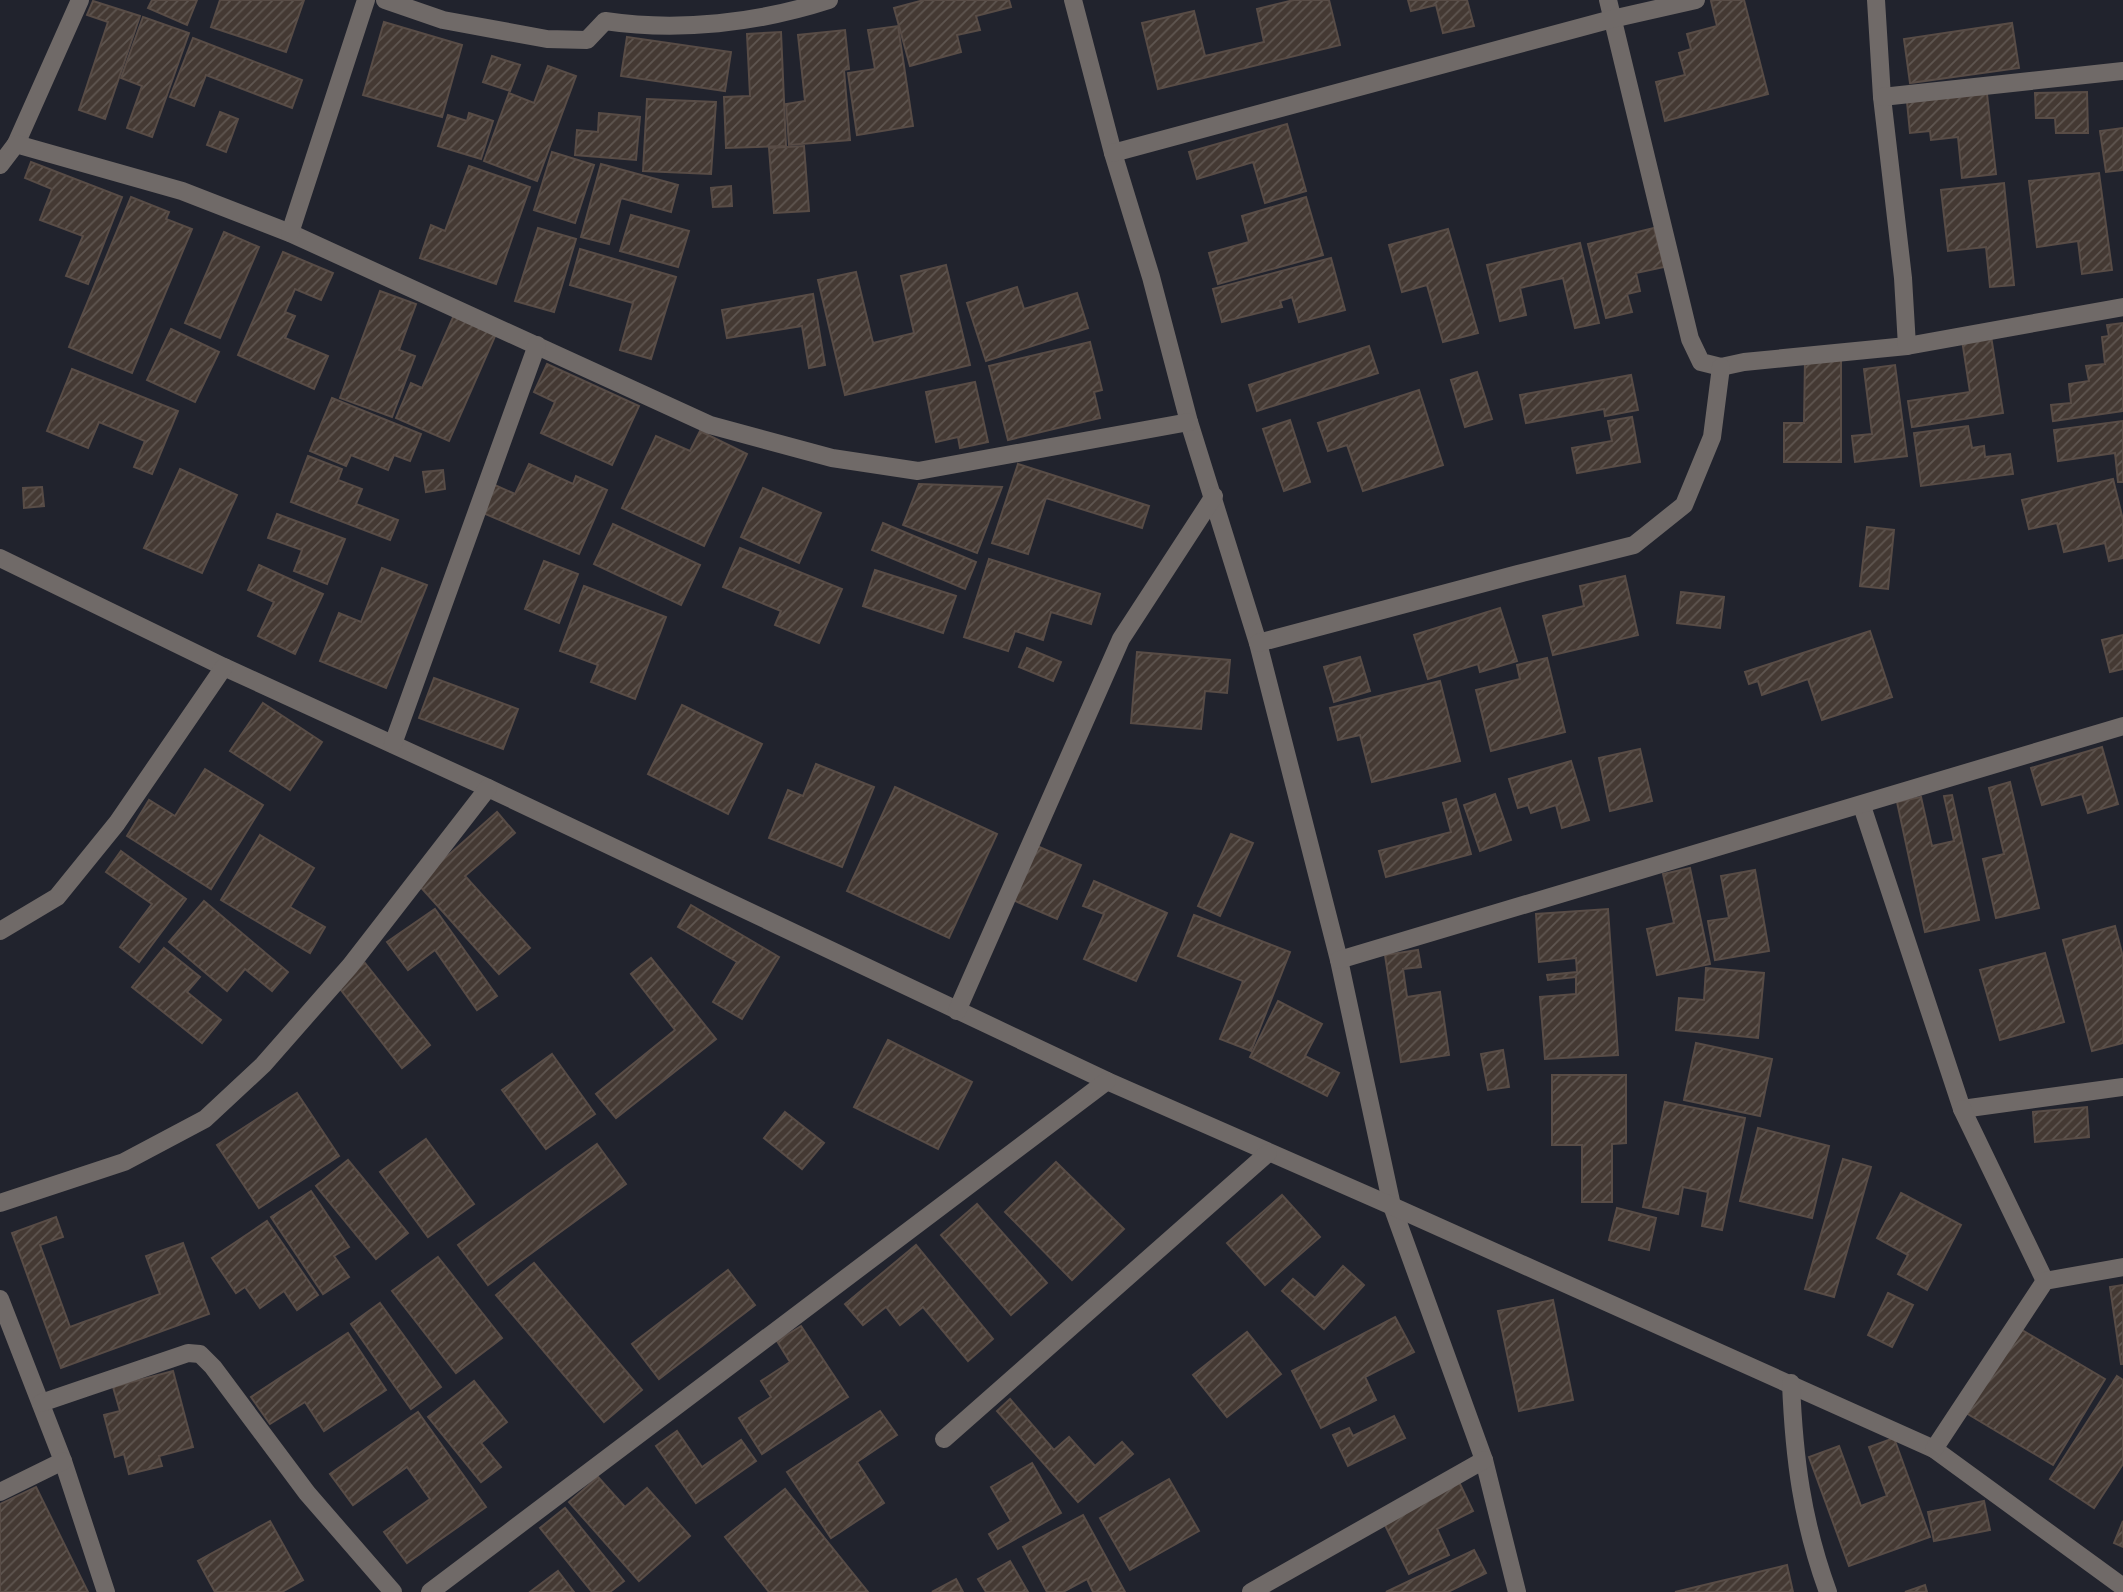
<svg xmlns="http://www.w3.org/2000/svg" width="2123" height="1592" font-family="'Asap Condensed',sans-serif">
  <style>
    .building { fill: url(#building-hatch); stroke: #584c46; stroke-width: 2 }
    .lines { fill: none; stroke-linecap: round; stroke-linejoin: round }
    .minor { stroke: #706a68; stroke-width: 18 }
  </style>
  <defs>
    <pattern id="building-hatch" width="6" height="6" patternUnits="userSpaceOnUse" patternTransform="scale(1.75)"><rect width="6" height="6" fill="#443933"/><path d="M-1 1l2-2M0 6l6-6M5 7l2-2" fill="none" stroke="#5f5651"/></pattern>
  </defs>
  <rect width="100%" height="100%" fill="#21232d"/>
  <g class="building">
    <polygon points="152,0 197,0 187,25 148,8"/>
    <polygon points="220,0 304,0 286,52 211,27"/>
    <polygon points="924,0 1009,0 1011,7 976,16 980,30 957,35 961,52 910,66 894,8"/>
    <polygon points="1294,0 1329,0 1340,45 1158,89 1142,23 1194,11 1205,56 1264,42 1257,9"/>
    <polygon points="1408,0 1467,0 1474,26 1443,33 1436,5 1411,11"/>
    <polygon points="1715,0 1744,0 1768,94 1665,121 1656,82 1685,75 1679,53 1691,49 1687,34 1717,26 1711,1"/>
    <polygon points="93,1 140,16 105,119 79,110 108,22 87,15"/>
    <polygon points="143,17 189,33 152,137 127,128 142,86 121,78"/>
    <polygon points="384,22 462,45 442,117 363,95"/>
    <polygon points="2012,23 2019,68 1910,83 1904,39"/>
    <polygon points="898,26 913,126 857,135 848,73 875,69 868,30"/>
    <polygon points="845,30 849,69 844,70 850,140 789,145 786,104 805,101 798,35"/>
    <polygon points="781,32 786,146 726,148 724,97 750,96 747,34"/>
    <polygon points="627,37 731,52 725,91 621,76"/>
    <polygon points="193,38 302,80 292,108 206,75 194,106 170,97"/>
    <polygon points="492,56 520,65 510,91 483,82"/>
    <polygon points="548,66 576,76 537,181 484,161 509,93 534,103"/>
    <polygon points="2087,92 2088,133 2056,133 2055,118 2036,118 2035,93"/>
    <polygon points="1987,94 1996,174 1962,178 1958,137 1931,140 1930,131 1910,133 1907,102"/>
    <polygon points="647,99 716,102 711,174 643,171"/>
    <polygon points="220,112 238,119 226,152 207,145"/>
    <polygon points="469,113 493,121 481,159 438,146 448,115 467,121"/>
    <polygon points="599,113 640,117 636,160 575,155 577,130 598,132"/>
    <polygon points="1287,124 1306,191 1265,203 1253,162 1197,179 1189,152"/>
    <polygon points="2123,128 2123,170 2106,172 2100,131"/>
    <polygon points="804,146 809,211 774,213 769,148"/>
    <polygon points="552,152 594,165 575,223 534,210"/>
    <polygon points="31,162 122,197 88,284 66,276 83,236 40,220 52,189 25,178"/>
    <polygon points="601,164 678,185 671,212 621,198 609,244 581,237"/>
    <polygon points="469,166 530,187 496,284 420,258 431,225 445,231"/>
    <polygon points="2099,173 2112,270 2082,274 2078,241 2037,247 2029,181"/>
    <polygon points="2004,183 2014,285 1990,287 1986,247 1948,251 1941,190"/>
    <polygon points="731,186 732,206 713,207 711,188"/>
    <polygon points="131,197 169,212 166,219 192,229 132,373 69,347"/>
    <polygon points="1306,197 1323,255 1218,284 1209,253 1249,242 1242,216"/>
    <polygon points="631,215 689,231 678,267 620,251"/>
    <polygon points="538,228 576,239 554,312 515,301"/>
    <polygon points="1654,228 1664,267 1636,273 1640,291 1627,294 1632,312 1606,318 1588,244"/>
    <polygon points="1448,229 1478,333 1443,342 1427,285 1402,292 1389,245"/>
    <polygon points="224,232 259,247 220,338 185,323"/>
    <polygon points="1580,243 1599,323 1575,328 1563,278 1520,288 1526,315 1500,321 1487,265"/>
    <polygon points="580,249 676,277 651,359 620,350 633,303 570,285"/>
    <polygon points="283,252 333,273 321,300 295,289 285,312 295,316 285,338 328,356 314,389 238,355"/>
    <polygon points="1331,258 1345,310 1299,322 1292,297 1280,301 1282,307 1222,322 1213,289"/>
    <polygon points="946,265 970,365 845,395 818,280 856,272 873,343 914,333 901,276"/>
    <polygon points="1017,287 1024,309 1077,293 1088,328 986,361 967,303"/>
    <polygon points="380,291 416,304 399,350 415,356 392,417 340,398"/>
    <polygon points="813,294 825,365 809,368 802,326 727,338 722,310"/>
    <polygon points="454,315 496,334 449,441 396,418 411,383 422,388"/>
    <polygon points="2123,323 2123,411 2053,421 2051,405 2071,403 2069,384 2089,381 2086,366 2105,364 2102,337 2109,336 2107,325"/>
    <polygon points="171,329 219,352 195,402 147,380"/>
    <polygon points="1991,336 2003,413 1912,427 1908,401 1970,392 1962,340"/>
    <polygon points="1090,342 1102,390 1094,392 1100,418 1008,440 989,366"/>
    <polygon points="1369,346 1378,373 1257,411 1249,385"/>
    <polygon points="1805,358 1841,359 1841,462 1784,462 1784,423 1804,423"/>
    <polygon points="547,364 639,406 612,465 541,433 555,402 534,392"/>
    <polygon points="1895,365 1907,456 1855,462 1852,436 1872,434 1864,369"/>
    <polygon points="72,369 178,411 152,474 134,467 145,441 99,422 88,448 47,431"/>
    <polygon points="1477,372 1492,419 1465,427 1451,380"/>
    <polygon points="1631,375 1638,410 1605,416 1604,409 1526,423 1520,395"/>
    <polygon points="975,382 988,442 960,448 958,437 936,442 926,392"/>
    <polygon points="1419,390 1443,465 1363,491 1347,445 1328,451 1318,423"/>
    <polygon points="332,398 421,434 410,461 394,455 388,470 351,455 346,466 310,451"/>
    <polygon points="1632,417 1640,462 1577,473 1572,448 1612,441 1608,421"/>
    <polygon points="1290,420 1310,482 1284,491 1263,429"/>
    <polygon points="2123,421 2123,482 2118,482 2115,453 2058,461 2054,430"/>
    <polygon points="1968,426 1972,448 1984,446 1985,457 2010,454 2013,474 1921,486 1914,433"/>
    <polygon points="700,431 747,454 704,546 622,508 656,436 690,451"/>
    <polygon points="308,456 342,469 338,480 362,489 356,504 398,520 390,540 291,502"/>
    <polygon points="529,464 573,484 576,476 607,490 579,554 483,513 495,485 515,494"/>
    <polygon points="1018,464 1149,506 1142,528 1046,498 1028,554 992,543"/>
    <polygon points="180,469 237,495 202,573 144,548"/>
    <polygon points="443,470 445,489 426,492 423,472"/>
    <polygon points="2113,479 2123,520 2123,558 2109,561 2105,543 2064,552 2057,523 2029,529 2022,500"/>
    <polygon points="919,484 1002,487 977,553 903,525"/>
    <polygon points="42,487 44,506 24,508 23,488"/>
    <polygon points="763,488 821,513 799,563 741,537"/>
    <polygon points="277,514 345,539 327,584 294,571 302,550 268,538"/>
    <polygon points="883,523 976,562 965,589 872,550"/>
    <polygon points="613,524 700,565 681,605 594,564"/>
    <polygon points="1867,527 1894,530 1888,589 1860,586"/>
    <polygon points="740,548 842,589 819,643 775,625 781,611 723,587"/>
    <polygon points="989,559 1100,594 1091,624 1051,612 1043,640 1015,631 1008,651 964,637"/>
    <polygon points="544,561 578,574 559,623 525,609"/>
    <polygon points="259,565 323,594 295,654 258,636 274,602 248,590"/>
    <polygon points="382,568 427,585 386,688 320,661 339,613 361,622"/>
    <polygon points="875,570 956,596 943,633 863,606"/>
    <polygon points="1625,576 1638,635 1553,655 1543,616 1584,606 1580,586"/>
    <polygon points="584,586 666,617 635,699 591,682 598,665 560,651"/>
    <polygon points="1681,592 1724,597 1720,628 1677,623"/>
    <polygon points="1500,608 1517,661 1480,672 1478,664 1428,679 1414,635"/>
    <polygon points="1870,631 1892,697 1822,720 1808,679 1762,695 1758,681 1749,684 1745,672"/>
    <polygon points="2123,635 2123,669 2110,672 2102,640"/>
    <polygon points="1027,648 1061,662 1053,681 1019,667"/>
    <polygon points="1137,652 1230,660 1227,693 1205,691 1201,729 1131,723"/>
    <polygon points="1360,657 1370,691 1334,702 1324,667"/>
    <polygon points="1547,658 1565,732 1491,751 1476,690 1520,679 1517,665"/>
    <polygon points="434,678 518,709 503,749 419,718"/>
    <polygon points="1440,681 1460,761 1372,782 1360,735 1338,740 1330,708"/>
    <polygon points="263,703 322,742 290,790 230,751"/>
    <polygon points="682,705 762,744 728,814 648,774"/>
    <polygon points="2102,747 2118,804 2088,813 2082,794 2042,805 2031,768"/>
    <polygon points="1640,749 1652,801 1610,811 1599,758"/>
    <polygon points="1571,761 1589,820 1562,828 1556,805 1531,813 1528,805 1518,808 1509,779"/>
    <polygon points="816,764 874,787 842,867 769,838 788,790 803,796"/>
    <polygon points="205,769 263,805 211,889 127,836 149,800 175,816"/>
    <polygon points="2010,782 2039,908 1996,918 1983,859 2004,854 1989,788"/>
    <polygon points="895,787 997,834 949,938 847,891"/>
    <polygon points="1495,794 1511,840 1480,851 1464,805"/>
    <polygon points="1952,795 1979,920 1925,932 1897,802 1921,797 1932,846 1954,841 1944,796"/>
    <polygon points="1456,799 1471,854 1386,877 1379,851 1451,832 1443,803"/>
    <polygon points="497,812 515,833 465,876 530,948 499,974 417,883"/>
    <polygon points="1231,834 1253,843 1220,916 1198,906"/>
    <polygon points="260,835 314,868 290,907 325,927 310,953 221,900"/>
    <polygon points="1037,846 1081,865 1057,919 1013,900"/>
    <polygon points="121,851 186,899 139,962 120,947 152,904 106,872"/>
    <polygon points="1690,868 1710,964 1657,975 1647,929 1674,923 1663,874"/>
    <polygon points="1755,870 1769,951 1715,960 1708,921 1729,918 1721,876"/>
    <polygon points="1094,881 1167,913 1136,981 1084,959 1104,914 1083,906"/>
    <polygon points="204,901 288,972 272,991 245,969 227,991 169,942"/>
    <polygon points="691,905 779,957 742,1019 713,1002 737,962 678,927"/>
    <polygon points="435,909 497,996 477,1010 435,950 408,970 387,942"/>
    <polygon points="1608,909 1618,1055 1545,1059 1540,997 1576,994 1576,977 1548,980 1547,975 1577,972 1576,958 1539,962 1536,914"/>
    <polygon points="1194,915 1290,952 1251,1051 1220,1039 1243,981 1178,956"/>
    <polygon points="2115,926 2123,957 2123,1043 2092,1051 2063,940"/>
    <polygon points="164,948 200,977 187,992 221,1020 202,1043 132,987"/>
    <polygon points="1418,950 1421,967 1403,969 1407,997 1440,992 1449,1055 1401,1062 1385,955"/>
    <polygon points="2045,953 2064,1022 2000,1040 1980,970"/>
    <polygon points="651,958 716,1039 616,1118 596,1094 675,1030 631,974"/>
    <polygon points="365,963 430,1045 402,1068 337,985"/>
    <polygon points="1706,968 1764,973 1758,1038 1676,1030 1679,998 1704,1000"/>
    <polygon points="1278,1001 1322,1024 1305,1056 1339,1073 1327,1096 1250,1057"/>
    <polygon points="888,1040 972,1082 938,1149 854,1107"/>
    <polygon points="1696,1043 1772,1059 1760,1116 1684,1100"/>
    <polygon points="1503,1050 1509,1087 1488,1090 1481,1054"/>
    <polygon points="552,1054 595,1114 546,1149 502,1090"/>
    <polygon points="1552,1075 1626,1075 1626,1143 1612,1144 1612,1202 1582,1202 1582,1145 1552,1145"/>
    <polygon points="297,1093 339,1156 259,1208 217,1145"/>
    <polygon points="1665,1102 1745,1118 1722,1230 1702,1226 1708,1192 1683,1187 1678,1214 1643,1207"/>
    <polygon points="2087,1107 2089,1137 2035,1142 2033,1112"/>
    <polygon points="785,1112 824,1143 802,1169 764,1138"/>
    <polygon points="1758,1128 1829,1146 1812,1218 1740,1201"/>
    <polygon points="426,1139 474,1204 428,1237 380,1172"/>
    <polygon points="597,1144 626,1184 488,1285 458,1245"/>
    <polygon points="1843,1159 1871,1167 1834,1297 1805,1289"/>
    <polygon points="348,1160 408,1233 376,1259 316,1186"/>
    <polygon points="1056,1162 1124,1229 1072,1280 1005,1212"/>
    <polygon points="311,1191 349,1247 334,1256 349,1277 323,1294 271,1217"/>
    <polygon points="1901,1193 1961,1225 1927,1290 1898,1274 1908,1255 1877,1238"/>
    <polygon points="1282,1195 1320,1237 1265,1285 1227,1243"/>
    <polygon points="977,1204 1047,1283 1011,1315 941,1235"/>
    <polygon points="1617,1208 1656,1218 1649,1250 1609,1240"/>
    <polygon points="56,1217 63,1237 40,1245 70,1327 160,1294 146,1256 183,1243 209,1314 61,1368 12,1233"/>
    <polygon points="267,1221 318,1295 297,1310 284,1291 260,1308 245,1287 236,1293 212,1258"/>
    <polygon points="916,1245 993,1339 968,1361 923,1307 900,1325 886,1307 863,1325 845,1304"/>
    <polygon points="438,1257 502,1338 456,1373 392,1291"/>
    <polygon points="534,1263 642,1390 604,1422 496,1295"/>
    <polygon points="1343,1266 1364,1285 1324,1329 1282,1291 1293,1279 1315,1298"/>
    <polygon points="728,1270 755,1305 659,1379 632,1344"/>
    <polygon points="2123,1285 2123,1364 2121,1364 2110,1287"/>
    <polygon points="1888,1293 1913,1305 1892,1347 1868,1335"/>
    <polygon points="1553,1300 1573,1400 1519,1411 1498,1311"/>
    <polygon points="380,1303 441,1387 411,1409 351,1324"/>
    <polygon points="1395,1317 1414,1352 1365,1377 1376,1400 1321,1428 1292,1371"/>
    <polygon points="801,1326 848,1397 762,1454 739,1418 771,1397 761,1381 790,1362 777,1341"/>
    <polygon points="2017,1327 2105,1379 2053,1465 1966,1413"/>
    <polygon points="1247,1332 1281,1374 1227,1417 1193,1375"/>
    <polygon points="348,1333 386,1390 324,1431 305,1402 270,1424 251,1397"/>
    <polygon points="173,1371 193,1447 159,1456 162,1466 129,1474 124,1454 115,1457 104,1415 120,1411 113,1387"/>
    <polygon points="2117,1376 2123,1380 2123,1464 2094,1508 2050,1479"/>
    <polygon points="474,1381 507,1422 481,1443 501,1467 481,1482 428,1417"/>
    <polygon points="1010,1399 1054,1450 1069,1437 1095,1466 1122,1442 1133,1454 1078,1502 997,1411"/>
    <polygon points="880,1411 897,1435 857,1462 884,1503 831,1538 787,1472"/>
    <polygon points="418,1412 486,1507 407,1563 384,1532 430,1499 407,1467 353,1505 330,1474"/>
    <polygon points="1394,1416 1405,1438 1348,1466 1333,1435 1349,1428 1353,1436"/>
    <polygon points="677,1431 702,1467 741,1440 756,1461 696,1503 656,1446"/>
    <polygon points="1894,1438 1930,1537 1849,1566 1809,1457 1839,1446 1861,1506 1887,1496 1869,1447"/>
    <polygon points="1032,1463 1061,1513 998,1549 989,1534 1011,1521 991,1487"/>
    <polygon points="598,1477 625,1507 647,1488 690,1536 639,1581 569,1502"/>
    <polygon points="1169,1479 1199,1531 1130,1570 1100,1518"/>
    <polygon points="1459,1482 1473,1511 1437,1529 1449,1555 1409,1574 1382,1519"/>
    <polygon points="36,1487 88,1592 0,1592 0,1504"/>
    <polygon points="785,1489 868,1592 769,1592 725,1537"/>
    <polygon points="1984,1501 1990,1530 1934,1541 1928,1512"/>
    <polygon points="565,1508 624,1581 610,1592 592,1592 540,1528"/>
    <polygon points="1083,1515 1125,1592 1093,1592 1087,1579 1063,1592 1047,1592 1023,1547"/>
    <polygon points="270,1521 303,1580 282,1592 215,1592 198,1561"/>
    <polygon points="2123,1521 2123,1547 2114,1543"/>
    <polygon points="1474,1550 1486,1573 1448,1592 1386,1592"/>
    <polygon points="1010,1561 1028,1592 986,1592 978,1579"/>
    <polygon points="1787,1565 1793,1592 1675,1592"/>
    <polygon points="558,1571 574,1592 530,1592"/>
    <polygon points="956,1579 963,1592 932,1592"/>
    <polygon points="1925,1585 1927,1592 1905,1592"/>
  </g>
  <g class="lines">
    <g class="minor">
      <path d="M385 0 443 20 547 39 587 40 605 21C679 32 758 23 829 0"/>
      <polyline points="1073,0 1113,153 1151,277 1189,422 1258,643 1339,960 1392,1206 1484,1460 1517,1592"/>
      <polyline points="1608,0 1690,339 1701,362 1721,367 1744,362 1907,346"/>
      <polyline points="1876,0 1882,97 1903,278 1907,346 2123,307"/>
      <polyline points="1882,97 2123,71"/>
      <polyline points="16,144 80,0"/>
      <polyline points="1113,153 1612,19 1696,0"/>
      <polyline points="0,165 16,144 182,191 290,233 710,425 832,458 918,471 1189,422"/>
      <polyline points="290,233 366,0"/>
      <polyline points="0,558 224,667 488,788 1107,1081 1392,1206 1934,1449 2123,1587"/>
      <polyline points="1258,643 1518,574 1634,545 1684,505 1712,437 1721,367"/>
      <polyline points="393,744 537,345"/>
      <polyline points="1862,806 1962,1109 2123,1087"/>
      <polyline points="0,931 57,897 117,823 224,667"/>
      <polyline points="1339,960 2123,726"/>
      <polyline points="957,1011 1121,639 1214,496"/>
      <polyline points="1962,1109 2045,1281"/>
      <polyline points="0,1203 124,1162 205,1119 263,1065 350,966 488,788"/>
      <polyline points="0,1299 63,1461 106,1592"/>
      <path d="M1791 1383C1794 1458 1802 1521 1828 1592"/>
      <polyline points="41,1403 188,1353 200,1354 213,1367 307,1493 393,1592"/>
      <polyline points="944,1439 1268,1153"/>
      <polyline points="1934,1449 2045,1281 2123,1267"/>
      <polyline points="0,1492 63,1461"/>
      <polyline points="430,1592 1107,1081"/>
      <polyline points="1251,1592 1484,1460"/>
    </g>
  </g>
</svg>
